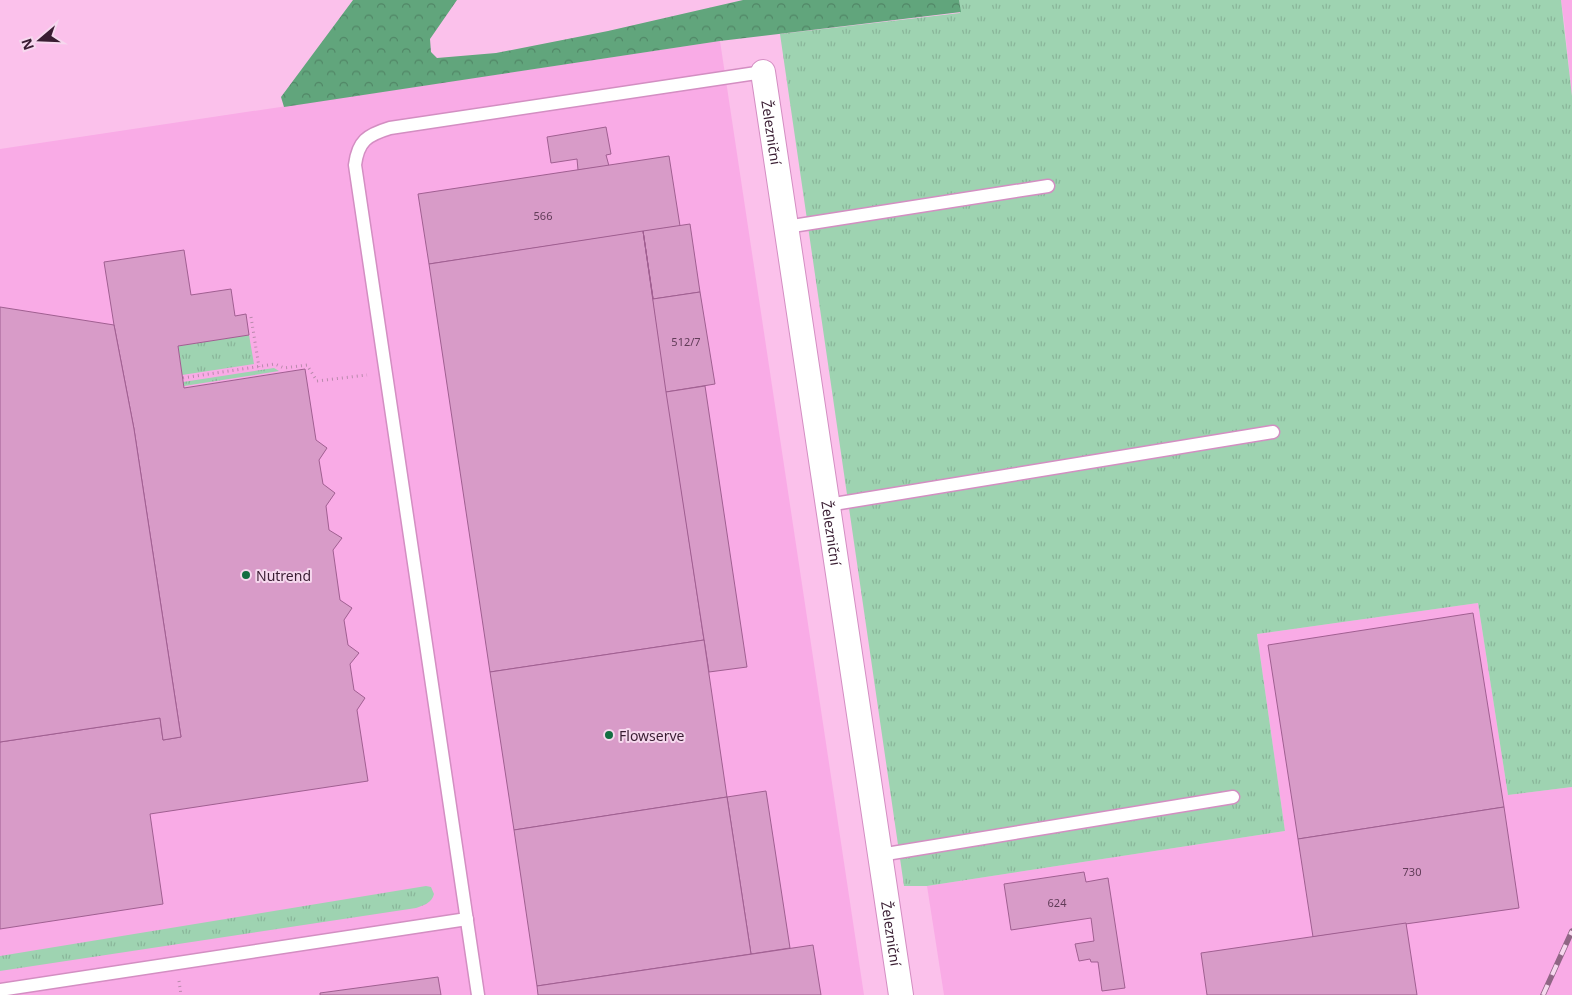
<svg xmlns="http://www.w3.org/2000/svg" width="1572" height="995" font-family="'Noto Sans',sans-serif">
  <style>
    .built { fill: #f9abe6 }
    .grass { fill: url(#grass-tufts) }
    .forest { fill: url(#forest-crowns) }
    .building { fill: #d89bc8; stroke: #a05f91 }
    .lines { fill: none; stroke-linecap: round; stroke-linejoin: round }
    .lane-casing { stroke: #d38ec2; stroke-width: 15 }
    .street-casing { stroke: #d38ec2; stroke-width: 26 }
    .path { stroke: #b98aac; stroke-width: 3; stroke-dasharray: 1 4; stroke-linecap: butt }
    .lane { stroke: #fff; stroke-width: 12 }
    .street { stroke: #fff; stroke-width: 24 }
    .rail-casing { stroke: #906685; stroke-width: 5.5 }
    .rail { stroke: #f6d8ee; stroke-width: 4; stroke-dasharray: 11; stroke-linecap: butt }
    .poi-dot { fill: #136e42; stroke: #f6d8ee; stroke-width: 2 }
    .labels { text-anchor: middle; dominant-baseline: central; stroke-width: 4; stroke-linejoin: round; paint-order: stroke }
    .number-label { font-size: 11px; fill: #613c58 }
    .street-label { font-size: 14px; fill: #391d32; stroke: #f6d8ee }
    .poi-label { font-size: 14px; fill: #391d32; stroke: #f6d8ee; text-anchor: start }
  </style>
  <defs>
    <pattern id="grass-tufts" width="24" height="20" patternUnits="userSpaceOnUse" patternTransform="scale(1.25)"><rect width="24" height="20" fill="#9ed3b1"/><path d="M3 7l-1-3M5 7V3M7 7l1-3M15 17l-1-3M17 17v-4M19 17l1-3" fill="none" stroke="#89b599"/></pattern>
    <pattern id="forest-crowns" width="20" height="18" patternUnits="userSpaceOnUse" patternTransform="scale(1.25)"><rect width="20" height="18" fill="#61a57c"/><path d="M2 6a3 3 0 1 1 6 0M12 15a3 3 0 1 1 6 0" fill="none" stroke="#518666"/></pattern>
  </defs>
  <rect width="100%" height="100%" fill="#fbc1eb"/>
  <g class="built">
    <polygon points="1561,0 1572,0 1572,96 1564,21"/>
    <polygon points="720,41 864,995 0,995 0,149"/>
    <polygon points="1478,603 1508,795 1572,787 1572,995 944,995 927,886 1285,831 1257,634"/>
  </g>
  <g class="grass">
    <polygon points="959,0 1561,0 1572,96 1572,787 1508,795 1478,603 1257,634 1285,831 927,886 904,886 780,34 960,13"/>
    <polygon points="249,335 254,364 182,375 178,346"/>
    <polygon points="274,368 279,371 184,386 183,382"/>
    <path d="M426 886 431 887 434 894C432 903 424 905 416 908L0 971V956Z"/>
  </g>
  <polygon class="forest" points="353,0 457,0 430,39 431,52 437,58 496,53 608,31 743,0 959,0 961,12 720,41 284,107 281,97"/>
  <g class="building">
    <polygon points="606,127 611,154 606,155 609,166 578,170 577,159 551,163 547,137"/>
    <polygon points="669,156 680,226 429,264 418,194"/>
    <polygon points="690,224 700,292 653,299 643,231"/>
    <polygon points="643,231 704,640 490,672 429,264"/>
    <polygon points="643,231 653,299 700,292 715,384 666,392"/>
    <polygon points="184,250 191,295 231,289 235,316 246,314 249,335 178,346 184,388 305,369 316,440 327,448 319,460 323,484 335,493 326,506 329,530 342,538 333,550 340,600 352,608 344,620 348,645 359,653 350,664 354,690 365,698 357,710 368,781 150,814 163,904 0,929 0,742 160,718 163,740 181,737 134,429 114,325 104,262"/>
    <polygon points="0,307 114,325 134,429 181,737 163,740 160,718 0,742"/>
    <polygon points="705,386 747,667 709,672 666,392"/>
    <polygon points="1473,613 1504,807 1298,839 1268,645"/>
    <polygon points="704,640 727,797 514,830 490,672"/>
    <polygon points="766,791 790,948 751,954 727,797"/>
    <polygon points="727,797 751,954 537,986 514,830"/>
    <polygon points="1504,807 1519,908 1313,937 1298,839"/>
    <polygon points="1084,872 1086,882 1108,878 1125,988 1102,991 1098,962 1091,962 1090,959 1079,961 1075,944 1094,941 1091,918 1011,930 1004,884"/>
    <polygon points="1406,923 1417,995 1207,995 1201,953"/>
    <polygon points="813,945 821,995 538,995 537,986"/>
    <polygon points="438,977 441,995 320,995 320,993"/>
  </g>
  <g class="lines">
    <g class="lane-casing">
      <g id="lane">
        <polyline points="786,227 1048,186"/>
        <polyline points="828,505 1273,432"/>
        <polyline points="880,855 1233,797"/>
        <polyline points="0,990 467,919"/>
        <path d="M478 995 355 165C358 141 367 135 390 128L763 72"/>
      </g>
    </g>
    <g class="street-casing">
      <g id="street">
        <path id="s1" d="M763 72 901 995"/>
      </g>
    </g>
    <g class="path">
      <polyline points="251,317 259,367"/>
      <polyline points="183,378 275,364 284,368 307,365 317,381 367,375"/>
      <polyline points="179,981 181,995"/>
    </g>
    <use href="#lane" class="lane"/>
    <use href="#street" class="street"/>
    <g class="rail-casing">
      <polyline id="rail" points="1543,995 1572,931"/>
    </g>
    <use href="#rail" class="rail"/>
  </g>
  <g class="poi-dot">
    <circle cx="246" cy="575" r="5"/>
    <circle cx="609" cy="735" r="5"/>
  </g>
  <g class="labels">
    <g class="number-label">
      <text x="543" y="215">566</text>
      <text x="686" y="341">512/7</text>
      <text x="1412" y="871">730</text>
      <text x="1057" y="902">624</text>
    </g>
    <g class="street-label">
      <text stroke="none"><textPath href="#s1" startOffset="61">Železniční</textPath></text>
      <text stroke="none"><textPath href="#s1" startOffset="466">Železniční</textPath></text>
      <text stroke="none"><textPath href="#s1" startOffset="871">Železniční</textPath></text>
    </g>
    <g class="poi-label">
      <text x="256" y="575">Nutrend</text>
      <text x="619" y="735">Flowserve</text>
    </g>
  </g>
  <g transform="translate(40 40) rotate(251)" stroke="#f6d8ee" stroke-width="4" paint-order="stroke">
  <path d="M0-4L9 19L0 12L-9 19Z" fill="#391d32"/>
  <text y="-8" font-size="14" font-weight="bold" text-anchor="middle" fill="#391d32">N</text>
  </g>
</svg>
